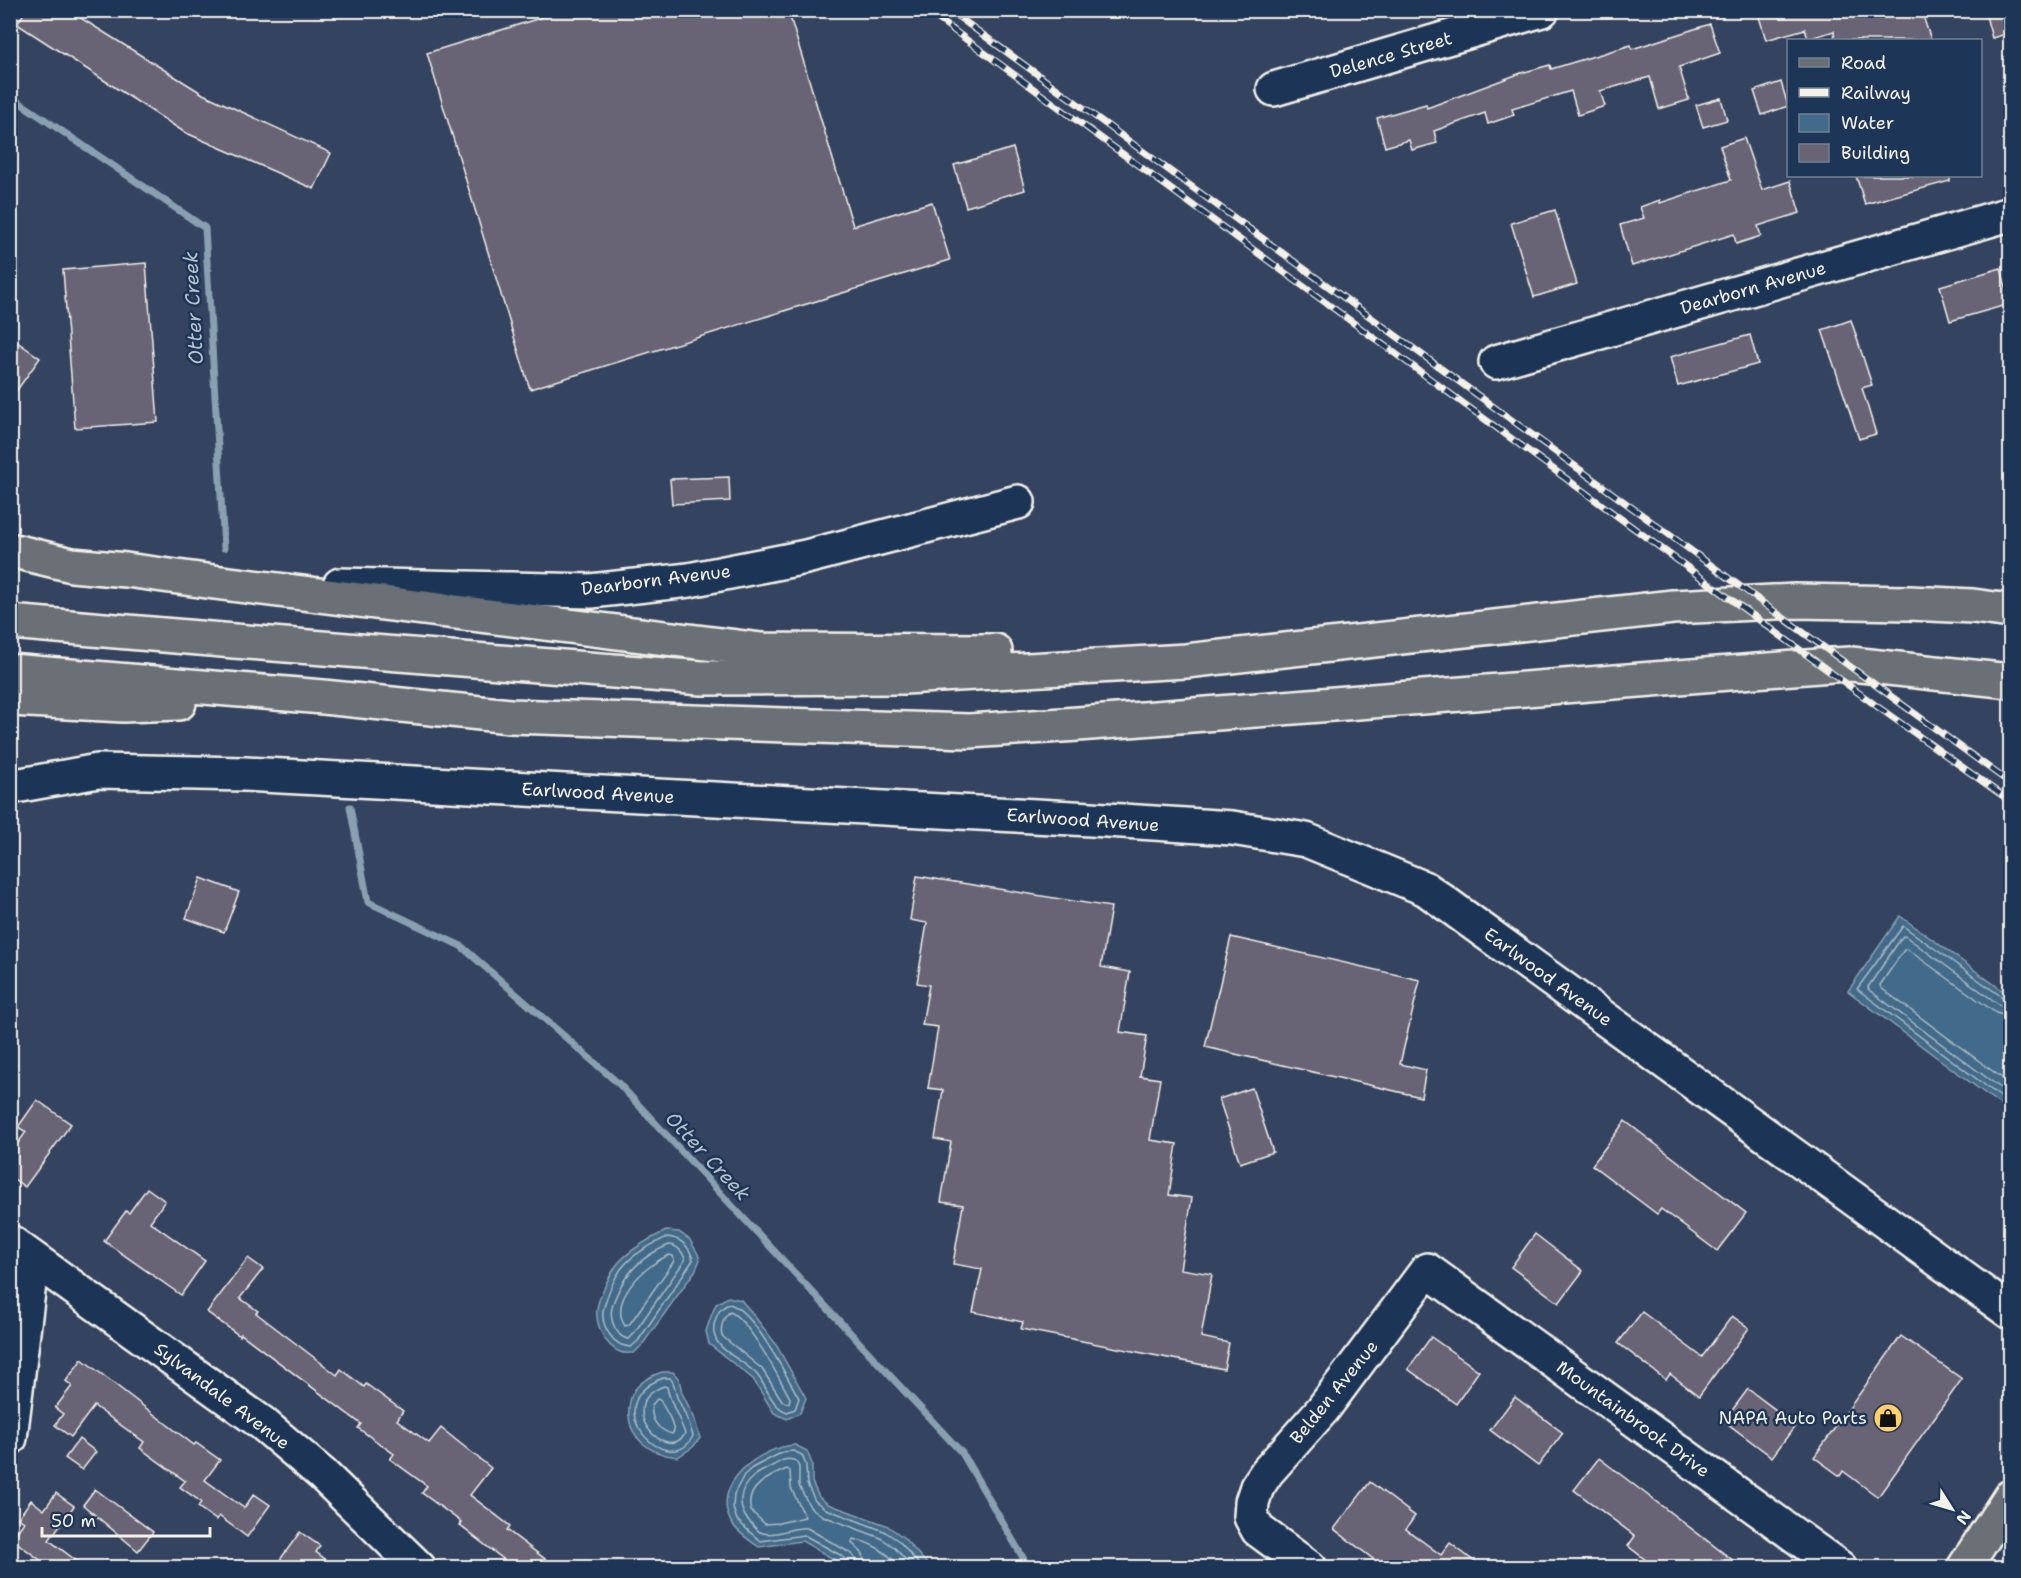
<svg xmlns="http://www.w3.org/2000/svg" width="2021" height="1578" font-family="'Shantell Sans',sans-serif">
  <style>
    .water { fill: #426a8a; stroke: #89a0b0; stroke-width: 1.5 }
    .lines { fill: none; stroke-linecap: round; stroke-linejoin: round }
    .shore { stroke: #adbbc2; stroke-width: 1.5 }
    .stream { stroke: #89a0b0; stroke-width: 7 }
    .building { fill: #686474; stroke: #f4f1e8; stroke-width: 1.5 }
    .minor-casing { stroke: #f4f1e8; stroke-width: 38 }
    .major-casing { stroke: #f4f1e8; stroke-width: 38 }
    .highway-casing { stroke: #f4f1e8; stroke-width: 38 }
    .minor { stroke: #1d3557; stroke-width: 33 }
    .major { stroke: #6b6f75; stroke-width: 33 }
    .highway { stroke: #6b6f75; stroke-width: 33 }
    .rail-casing { stroke: #f4f1e8; stroke-width: 7 }
    .rail { stroke: #1d3557; stroke-width: 4.5; stroke-dasharray: 14; stroke-linecap: butt }
    .labels { text-anchor: middle; dominant-baseline: central; stroke-width: 5; stroke-linejoin: round; paint-order: stroke }
    .street-label { font-size: 18px; fill: #f4f1e8; stroke: #1d3557 }
    .poi-label { font-size: 18px; fill: #f4f1e8; stroke: #1d3557; text-anchor: end }
    .water-label { font-size: 20px; font-style: italic; fill: #b6c2c7; stroke: #1d3557 }
  </style>
  <rect width="100%" height="100%" fill="#344360"/>
  <filter id="ink" filterUnits="userSpaceOnUse"><feTurbulence type="fractalNoise" baseFrequency=".0167" numOctaves="2"/><feDisplacementMap in="SourceGraphic" scale="12" xChannelSelector="R" yChannelSelector="G"/><feConvolveMatrix kernelMatrix="1 2 1 2 8 2 1 2 1" color-interpolation-filters="sRGB"/></filter>
  <g filter="url(#ink)">
    <g class="water">
      <polygon points="1900,916 2010,996 2010,1112 1848,991"/>
      <path d="M666 1231 679 1232 690 1240 698 1254 700 1260 695 1271 642 1345 634 1353C630 1353 624 1354 620 1352 605 1346 595 1324 597 1309 598 1298 610 1275 616 1266 628 1250 649 1239 666 1231Z"/>
      <polygon points="728,1297 741,1300 752,1313 775,1343 806,1398 800,1413 787,1419 774,1413 753,1379 709,1344 706,1331 710,1319 716,1304"/>
      <path d="M662 1372H673L679 1379 682 1393 694 1417 700 1438 693 1447 678 1457C650 1455 626 1437 629 1407 630 1399 632 1391 638 1386 645 1379 653 1375 662 1372Z"/>
      <path d="M795 1445 807 1451 812 1464V1482L819 1497 828 1504 886 1525 903 1537 930 1567H847L802 1541 759 1547C750 1541 737 1532 731 1522 710 1483 761 1447 795 1445Z"/>
    </g>
    <g class="lines">
      <g class="shore">
        <polyline points="2010,1000 2005,999 1903,926 1857,989 2010,1104"/>
        <polyline points="2010,1008 2001,1006 1905,936 1902,937 1868,987 1869,990 2010,1095"/>
        <polyline points="2010,1017 1996,1013 1907,949 1904,950 1880,985 1881,988 2010,1084"/>
        <path d="M667 1237C681 1238 690 1247 693 1260L638 1341 631 1347C613 1347 599 1324 604 1307 607 1295 614 1279 621 1269 632 1254 651 1245 667 1237Z"/>
        <path d="M669 1245C677 1245 684 1253 685 1260L632 1336 629 1339C621 1338 619 1334 615 1328 609 1316 611 1308 616 1296 626 1271 644 1255 669 1245Z"/>
        <path d="M669 1255 673 1256 674 1261 629 1325 625 1326C608 1299 646 1265 669 1255Z"/>
        <path d="M729 1304C753 1309 786 1376 799 1398L795 1409 787 1412C771 1406 768 1389 758 1376 744 1358 706 1350 715 1321 718 1312 720 1308 729 1304Z"/>
        <path d="M730 1312C749 1320 779 1378 790 1398L789 1403 783 1402 762 1369 722 1336C720 1329 723 1316 730 1312Z"/>
        <path d="M663 1378H670C676 1384 674 1390 677 1397 683 1410 689 1421 693 1436 671 1482 592 1405 663 1378Z"/>
        <path d="M664 1386 667 1387C670 1404 680 1418 685 1434 666 1464 612 1405 664 1386Z"/>
        <path d="M657 1399 660 1400 670 1418 674 1431 672 1434C658 1430 650 1420 652 1405Z"/>
        <path d="M787 1469 790 1471 791 1488 805 1517 779 1523 765 1524 751 1511C744 1487 770 1476 787 1469Z"/>
        <polyline points="850,1568 848,1562 842,1556 804,1535 761,1541 753,1535 737,1520 733,1508 734,1494 744,1475 752,1468 783,1452 793,1451 802,1455 806,1465 807,1484 815,1501 826,1509 884,1531 899,1541 922,1568"/>
        <path d="M857 1568 856 1560 852 1554 807 1528C794 1526 772 1538 760 1532 756 1530 753 1525 750 1522 737 1510 738 1488 753 1477 759 1472 767 1469 774 1465 781 1461 787 1457 796 1461L799 1467V1486L810 1507 823 1516 881 1538 894 1547 913 1568"/>
        <path d="M866 1568 863 1554 852 1543 853 1539C873 1543 887 1552 901 1568"/>
      </g>
      <g class="stream">
        <polyline points="10,96 205,228 224,548"/>
        <polyline points="350,807 368,902 461,946 619,1084 962,1453 1029,1568"/>
      </g>
    </g>
    <g class="building">
      <polygon points="26,10 68,10 203,94 331,153 314,189 184,132 17,24"/>
      <polygon points="566,10 788,10 853,226 932,202 950,260 530,389 427,53"/>
      <polygon points="1757,10 1921,10 1931,40 1835,40 1834,31 1808,39 1805,29 1766,40"/>
      <polygon points="2006,10 2010,33 1992,38 1986,16"/>
      <polygon points="1710,24 1720,53 1679,67 1689,100 1659,109 1650,77 1600,91 1605,106 1578,115 1571,91 1512,109 1514,115 1488,124 1485,113 1434,131 1437,143 1412,150 1409,140 1385,147 1377,118 1426,104 1427,108 1521,73 1550,65 1551,69 1631,45 1632,49"/>
      <polygon points="1781,82 1788,106 1762,115 1754,91"/>
      <polygon points="1721,98 1727,120 1703,127 1696,105"/>
      <polygon points="1744,138 1762,190 1790,181 1800,213 1758,226 1761,236 1736,244 1734,234 1632,266 1620,225 1644,218 1640,207 1660,200 1660,203 1731,180 1720,146"/>
      <polygon points="1013,148 1025,190 966,207 954,165"/>
      <polygon points="1856,176 1950,176 1950,181 1865,204"/>
      <polygon points="1555,210 1577,284 1534,297 1511,223"/>
      <polygon points="146,263 158,422 75,428 63,270"/>
      <polygon points="2001,268 2010,304 1950,321 1940,286"/>
      <polygon points="1851,320 1872,385 1862,388 1876,434 1859,439 1822,330"/>
      <polygon points="1750,335 1758,364 1678,386 1670,357"/>
      <polygon points="10,337 40,358 10,400"/>
      <polygon points="729,477 730,501 672,504 670,479"/>
      <polygon points="917,876 1111,907 1101,967 1130,972 1120,1032 1147,1036 1140,1076 1160,1079 1150,1140 1177,1144 1169,1195 1192,1198 1180,1269 1212,1274 1201,1337 1229,1343 1224,1369 1021,1329 1023,1322 973,1312 982,1269 953,1264 963,1205 941,1202 951,1142 935,1139 943,1090 928,1088 938,1027 922,1025 929,985 917,983 927,923 910,920"/>
      <polygon points="201,878 239,892 224,932 186,918"/>
      <polygon points="1231,937 1420,980 1400,1064 1426,1070 1421,1097 1205,1047"/>
      <polygon points="1252,1088 1273,1152 1240,1163 1219,1099"/>
      <polygon points="37,1100 71,1124 25,1187 10,1176 10,1154 26,1132 18,1127"/>
      <polygon points="1625,1121 1746,1213 1717,1251 1661,1209 1657,1214 1592,1165"/>
      <polygon points="147,1188 165,1201 150,1222 205,1261 181,1295 104,1241 126,1211 129,1213"/>
      <polygon points="1535,1234 1583,1271 1559,1303 1511,1267"/>
      <polygon points="248,1258 263,1269 240,1298 258,1311 256,1313 337,1375 341,1369 364,1387 366,1384 403,1411 397,1420 429,1443 441,1428 491,1468 470,1495 510,1526 507,1530 557,1568 515,1568 459,1525 461,1522 422,1493 427,1486 390,1459 394,1454 358,1428 361,1424 241,1334 240,1336 207,1312"/>
      <polygon points="1642,1312 1702,1357 1732,1316 1749,1328 1699,1396 1670,1374 1666,1380 1618,1343"/>
      <polygon points="1901,1336 1962,1379 1878,1497 1843,1471 1840,1476 1814,1457"/>
      <polygon points="1431,1337 1479,1371 1456,1404 1408,1369"/>
      <polygon points="82,1359 194,1445 196,1443 220,1460 205,1480 244,1508 254,1494 270,1505 247,1537 219,1516 216,1520 198,1507 201,1502 180,1487 185,1481 140,1448 144,1442 94,1406 71,1437 55,1425 63,1414 55,1408 72,1386 66,1381"/>
      <polygon points="1748,1389 1796,1425 1772,1457 1724,1421"/>
      <polygon points="1515,1397 1563,1433 1538,1466 1490,1430"/>
      <polygon points="79,1439 96,1452 82,1470 65,1458"/>
      <polygon points="1599,1458 1646,1494 1743,1568 1656,1568 1628,1546 1635,1536 1574,1490"/>
      <polygon points="1370,1482 1415,1516 1406,1529 1441,1555 1450,1543 1483,1568 1385,1568 1334,1529"/>
      <polygon points="95,1489 153,1532 138,1551 83,1505"/>
      <polygon points="56,1493 74,1506 49,1540 86,1568 51,1568 12,1539 24,1522 18,1518 31,1500 44,1510"/>
      <polygon points="300,1532 320,1546 316,1552 337,1568 288,1568 279,1561"/>
    </g>
    <g class="lines">
      <g class="minor-casing">
        <g id="minor">
          <polyline points="1274,89 1542,10"/>
          <polyline points="1496,362 2010,214"/>
          <polyline points="340,585 591,591 689,580 806,557 1018,502"/>
          <polyline points="10,787 98,771 245,774 1091,819 1232,828 1306,840 1426,889 2010,1312"/>
          <polyline points="10,1242 262,1423 322,1474 419,1568"/>
          <polyline points="10,1438 32,1259"/>
          <polyline points="1310,1568 1258,1530 1251,1517 1252,1502 1257,1487 1267,1472 1323,1409 1427,1270 1840,1568"/>
        </g>
      </g>
      <g class="major-casing">
        <polyline id="major" points="1964,1568 2010,1497"/>
      </g>
      <g class="highway-casing">
        <g id="highway">
          <polyline points="10,550 72,565 126,570 214,582 762,650 995,651"/>
          <polyline points="10,622 234,641 702,678 904,677 1186,661 1673,607 1795,601 1909,603 1973,606 2010,611"/>
          <polyline points="10,671 323,697 510,716 969,731 1078,724 1832,665 1851,664 2010,681"/>
          <polyline points="10,699 123,705 179,703"/>
        </g>
      </g>
      <use href="#minor" class="minor"/>
      <use href="#major" class="major"/>
      <use href="#highway" class="highway"/>
      <g class="rail-casing">
        <g id="rail">
          <polyline points="926,10 1878,707 2010,801"/>
          <polyline points="949,10 2010,783"/>
        </g>
      </g>
      <use href="#rail" class="rail"/>
    </g>
  </g>
  <defs>
    <g id="shop-disc" transform="scale(1.5)"><circle r="9.5" fill="#ffd166" stroke="#1d3557"/><path d="M-5-2.5h2.3a2.7 3.5 0 0 1 5.4 0H5L5.5 6h-11ZM-1.5-2.5h3a1.5 2.3 0 0 0-3 0Z" fill="#111"/></g>
  </defs>
  <g fill-rule="evenodd">
    <use href="#shop-disc" x="1888" y="1418"/>
  </g>
  <g class="labels">
    <g class="street-label">
      <text transform="translate(1391 55) rotate(-16)">Delence Street</text>
      <text transform="translate(1753 288) rotate(-16)">Dearborn Avenue</text>
      <text transform="translate(656 580) rotate(-7)">Dearborn Avenue</text>
      <text transform="translate(598 793) rotate(3)">Earlwood Avenue</text>
      <text transform="translate(1083 820) rotate(4)">Earlwood Avenue</text>
      <text transform="translate(1548 977) rotate(36)">Earlwood Avenue</text>
      <text transform="translate(1334 1392) rotate(-51)">Belden Avenue</text>
      <text transform="translate(222 1396) rotate(37)">Sylvandale Avenue</text>
      <text transform="translate(1633 1419) rotate(36)">Mountainbrook Drive</text>
    </g>
    <g class="poi-label">
      <text x="1867" y="1418">NAPA Auto Parts</text>
    </g>
    <g class="water-label">
      <text transform="translate(193 308) rotate(-93)">Otter Creek</text>
      <text transform="translate(708 1156) rotate(47)">Otter Creek</text>
    </g>
  </g>
  <rect width="2021" height="1578" fill="none" stroke="#1d3557" stroke-width="36"/>
  <rect x="18" y="18" width="1985" height="1542" fill="none" stroke="#f4f1e8" stroke-width="2" filter="url(#ink)"/>
  <rect x="1787" y="39" width="195" height="138" fill="#1d3557" stroke="#738091" stroke-width="1.5"/>
  <rect x="1799" y="58" width="30" height="9" fill="#6b6f75" stroke="#738091" stroke-width="1.5"/>
  <text x="1841" y="69" font-size="18" fill="#f4f1e8">Road</text>
  <rect x="1799" y="88" width="30" height="9" fill="#f4f1e8" stroke="#738091" stroke-width="1.5"/>
  <text x="1841" y="99" font-size="18" fill="#f4f1e8">Railway</text>
  <rect x="1799" y="114" width="30" height="18" fill="#426a8a" stroke="#738091" stroke-width="1.5"/>
  <text x="1841" y="129" font-size="18" fill="#f4f1e8">Water</text>
  <rect x="1799" y="144" width="30" height="18" fill="#686474" stroke="#738091" stroke-width="1.5"/>
  <text x="1841" y="159" font-size="18" fill="#f4f1e8">Building</text>
  <g transform="translate(1952 1509) rotate(127)" stroke="#1d3557" stroke-width="4.5" paint-order="stroke">
  <path d="M0-4.5L10 22L0 15L-10 22Z" fill="#f4f1e8"/>
  <text y="-9" font-size="16" font-weight="bold" text-anchor="middle" fill="#f4f1e8">N</text>
  </g>
  <path d="M42 1527v9h168v-9" fill="none" stroke="#f4f1e8" stroke-width="3"/>
  <text x="51" y="1527" font-size="18" fill="#f4f1e8" stroke="#1d3557" stroke-width="4.5" paint-order="stroke">50 m</text>
</svg>
